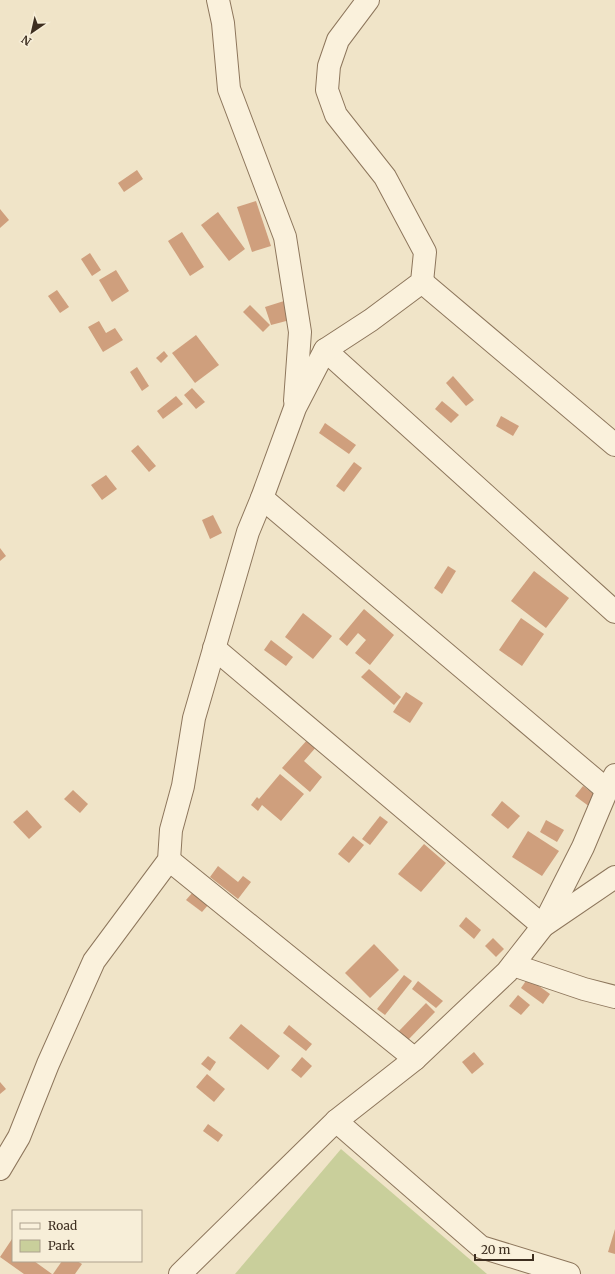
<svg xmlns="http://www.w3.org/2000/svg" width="615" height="1274" font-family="Merriweather,serif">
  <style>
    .green { fill: #c9cf9b }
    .building { fill: #cf9f7d }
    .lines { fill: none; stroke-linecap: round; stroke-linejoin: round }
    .minor-casing { stroke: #8d765c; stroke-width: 24 }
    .minor { stroke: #faf1dc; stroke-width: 22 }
  </style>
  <rect width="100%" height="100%" fill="#f0e4c8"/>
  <polygon class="green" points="341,1149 487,1274 235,1274"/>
  <g class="building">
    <polygon points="137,170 143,179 124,192 118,183"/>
    <polygon points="256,201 271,246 252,252 237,207"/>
    <polygon points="0,209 9,220 0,228"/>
    <polygon points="218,212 245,249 229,261 201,225"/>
    <polygon points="182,232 204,267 190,276 168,241"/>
    <polygon points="90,253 101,270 92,276 81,259"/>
    <polygon points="116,270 129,291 112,302 99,280"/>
    <polygon points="57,290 69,307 60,313 48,296"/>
    <polygon points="284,301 290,320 271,325 265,307"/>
    <polygon points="250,305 270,325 263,332 243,312"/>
    <polygon points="99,321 106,333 115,328 123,340 103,352 88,327"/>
    <polygon points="196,335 219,365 195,383 172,353"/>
    <polygon points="164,351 168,356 161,363 156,358"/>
    <polygon points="137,367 149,386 142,391 130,372"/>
    <polygon points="453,376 474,400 466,406 446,383"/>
    <polygon points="192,388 205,402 196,409 184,395"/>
    <polygon points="176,396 183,404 163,419 157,411"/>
    <polygon points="442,401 459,415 451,423 435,409"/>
    <polygon points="501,416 519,426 513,436 496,426"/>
    <polygon points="325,423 356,445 349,454 319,433"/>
    <polygon points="138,445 156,466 149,472 131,451"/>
    <polygon points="354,462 362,468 344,492 336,486"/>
    <polygon points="106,475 117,489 102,500 91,485"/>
    <polygon points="213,515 222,533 210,539 202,520"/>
    <polygon points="0,548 6,556 0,561"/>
    <polygon points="448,566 456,571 442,594 434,588"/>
    <polygon points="534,571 569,598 546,628 511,601"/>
    <polygon points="364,609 394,635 370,665 355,653 366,640 358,633 347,646 339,639"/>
    <polygon points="303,613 332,636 313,659 285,637"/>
    <polygon points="521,618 544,634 522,666 499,650"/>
    <polygon points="271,640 293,657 286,666 264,650"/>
    <polygon points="369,669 401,697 394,705 361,677"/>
    <polygon points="406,692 423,703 410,723 393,712"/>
    <polygon points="308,739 317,746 304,761 322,777 310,792 282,768"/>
    <polygon points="280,774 304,794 281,821 262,805 258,811 251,805 257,797 259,799"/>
    <polygon points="583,786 598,797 590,807 575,796"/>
    <polygon points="73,790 88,804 80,813 64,799"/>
    <polygon points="502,801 520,816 508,829 491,815"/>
    <polygon points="27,810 42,827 29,839 13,822"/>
    <polygon points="380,816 388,822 370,845 362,839"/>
    <polygon points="546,820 564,830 557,842 540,832"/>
    <polygon points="528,831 559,851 542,876 512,857"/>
    <polygon points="353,836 364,845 349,863 338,854"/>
    <polygon points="424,844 446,863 421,892 398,874"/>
    <polygon points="218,866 238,882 243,876 251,882 238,899 210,877"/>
    <polygon points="193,892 209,904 202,912 186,900"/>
    <polygon points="466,917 481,930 474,939 459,926"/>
    <polygon points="493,938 504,949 496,957 485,946"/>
    <polygon points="374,944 399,970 370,998 345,973"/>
    <polygon points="404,975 412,981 385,1015 377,1009"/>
    <polygon points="528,978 550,994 543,1004 521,988"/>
    <polygon points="418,981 443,1001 436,1008 412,989"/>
    <polygon points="518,995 530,1005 521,1015 509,1006"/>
    <polygon points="426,1003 435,1012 407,1041 398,1032"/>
    <polygon points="241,1024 280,1056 268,1070 229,1038"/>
    <polygon points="289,1025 312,1044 306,1051 283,1033"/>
    <polygon points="474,1052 484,1064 472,1074 462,1062"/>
    <polygon points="208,1056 216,1062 210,1071 201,1064"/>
    <polygon points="302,1057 312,1066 301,1078 291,1070"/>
    <polygon points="207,1074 225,1089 214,1102 196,1087"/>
    <polygon points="0,1082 6,1089 0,1094"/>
    <polygon points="208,1124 223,1135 218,1142 203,1131"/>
    <polygon points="615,1229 615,1254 608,1252"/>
    <polygon points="12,1239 13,1240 13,1261 34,1261 52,1274 24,1274 0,1257"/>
    <polygon points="62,1261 77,1261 82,1264 75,1274 53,1274"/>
  </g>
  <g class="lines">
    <g class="minor-casing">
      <g id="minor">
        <polyline points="218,0 223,23 229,89 285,237 300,332 295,401"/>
        <polyline points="422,282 615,445"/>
        <polyline points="325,350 615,612"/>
        <polyline points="262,498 607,790"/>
        <polyline points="214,648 543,926 615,877"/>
        <polyline points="169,860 415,1059"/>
        <polyline points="513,965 584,989 615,997"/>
        <polyline points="336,1121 481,1247 569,1274"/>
        <polyline points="0,1169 19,1137 48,1064 94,961 169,860 171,830 183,786 194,718 248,532 262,498 295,408 325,350 371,320 422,282 425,252 385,177 336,115 327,90 329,66 338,40 368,0"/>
        <polyline points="180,1274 336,1121 415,1059 507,972 543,926 583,847 607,790 615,775"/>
      </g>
    </g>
    <use href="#minor" class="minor"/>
  </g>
  <rect x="12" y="1210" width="130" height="52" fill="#f7eed8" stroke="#ada18e"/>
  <rect x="20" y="1223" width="20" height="6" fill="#faf1dc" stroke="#ada18e"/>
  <text x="48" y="1230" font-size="12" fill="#3d2e20">Road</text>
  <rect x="20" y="1240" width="20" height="12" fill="#c9cf9b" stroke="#ada18e"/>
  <text x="48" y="1250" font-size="12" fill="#3d2e20">Park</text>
  <g transform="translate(32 32) rotate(214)" stroke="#f7eed8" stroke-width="3" paint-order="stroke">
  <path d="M0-3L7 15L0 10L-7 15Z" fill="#3d2e20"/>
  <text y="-6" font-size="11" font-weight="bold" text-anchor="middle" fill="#3d2e20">N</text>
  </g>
  <path d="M475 1254v6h58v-6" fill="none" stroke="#3d2e20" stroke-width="2"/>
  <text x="481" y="1254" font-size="12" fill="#3d2e20" stroke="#f7eed8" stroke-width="3" paint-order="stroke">20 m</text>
</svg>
